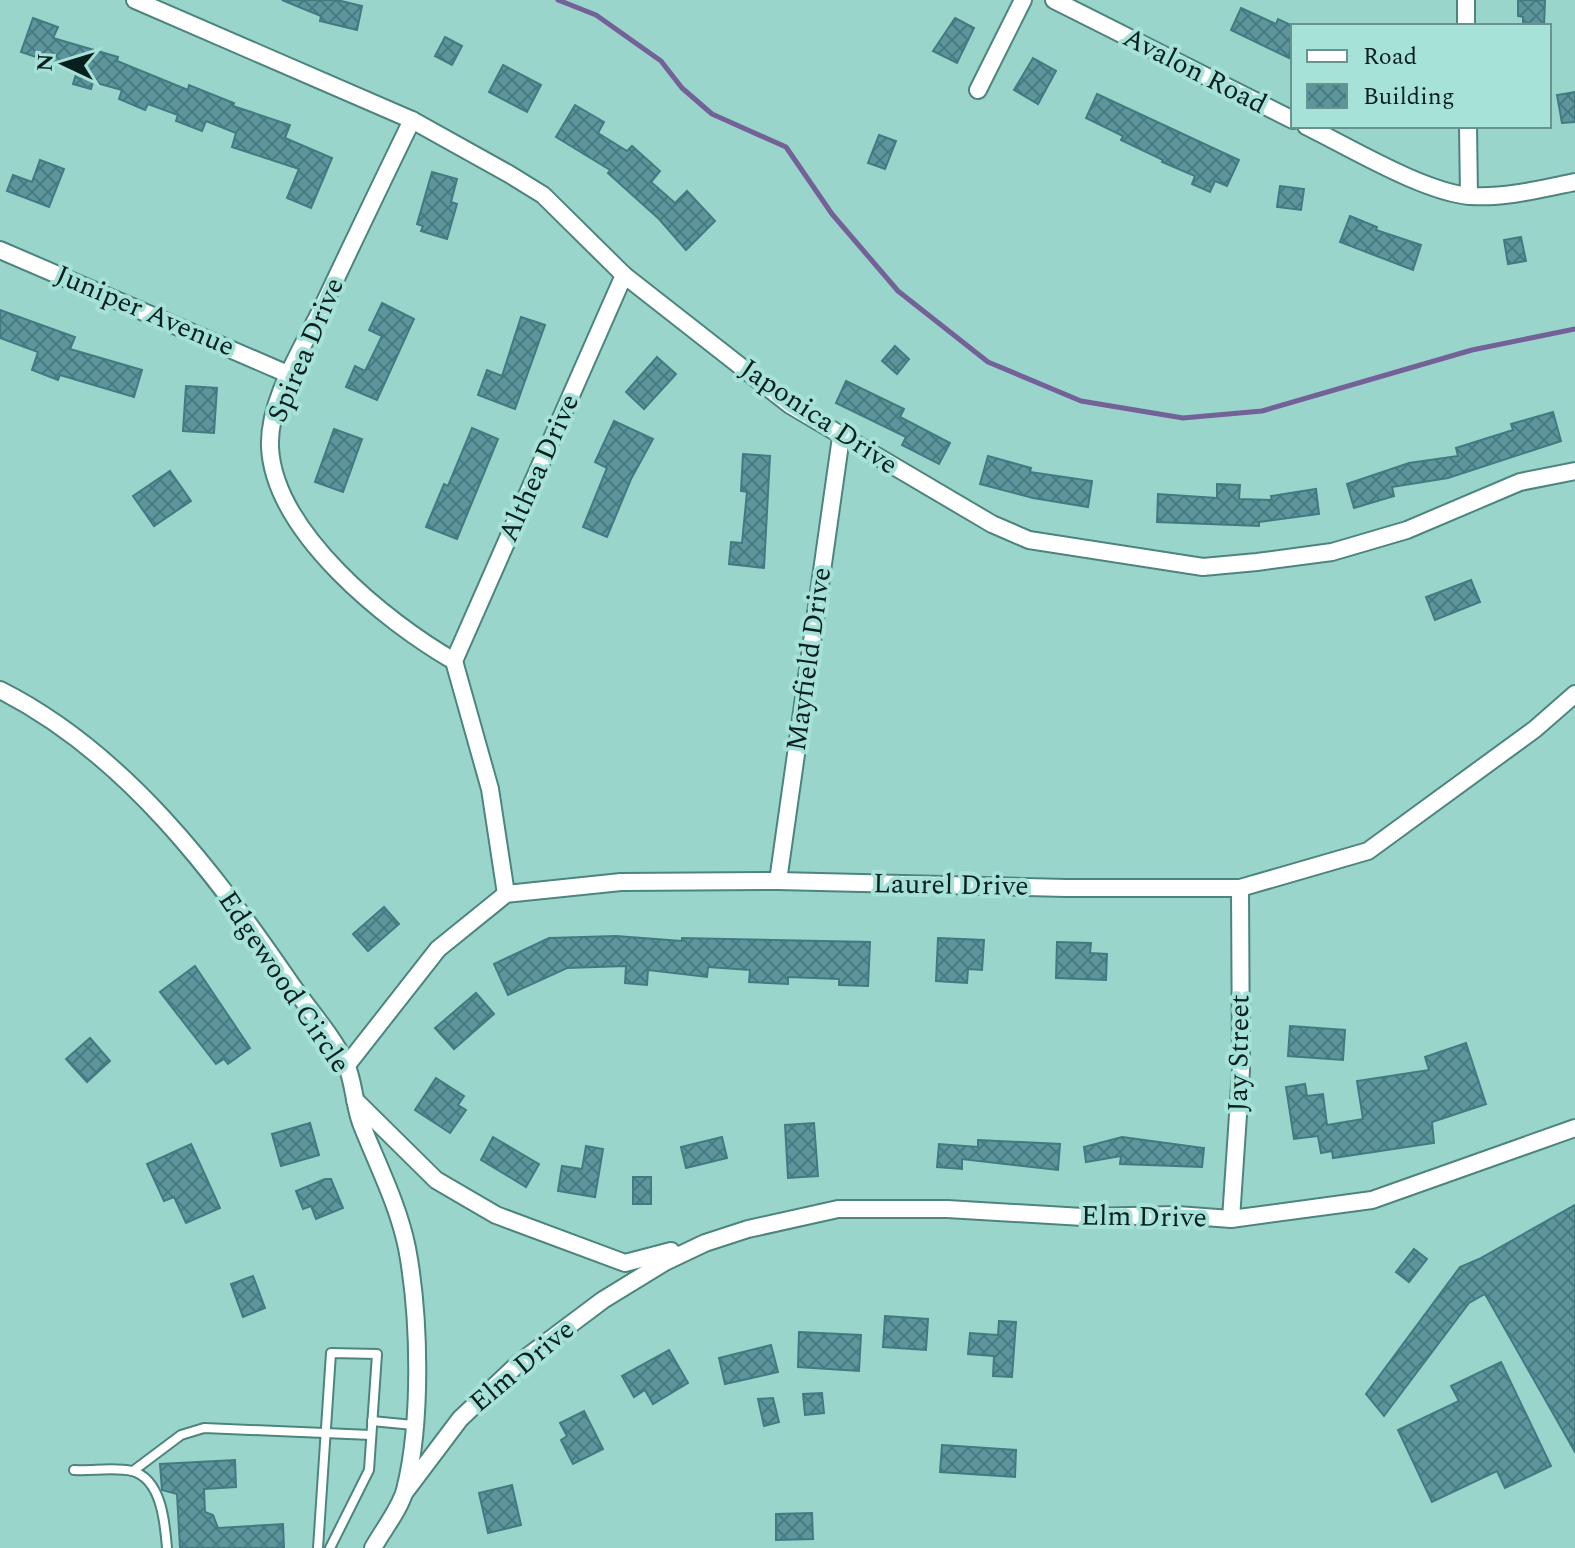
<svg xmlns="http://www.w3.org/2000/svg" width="1575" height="1548" font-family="Spectral,serif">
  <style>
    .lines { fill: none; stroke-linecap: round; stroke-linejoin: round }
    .stream { stroke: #736197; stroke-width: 5 }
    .building { fill: url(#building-cross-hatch); stroke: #417b81; stroke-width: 2 }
    .lane-casing { stroke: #4c857d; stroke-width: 12 }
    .street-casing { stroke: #4c857d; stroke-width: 20 }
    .lane { stroke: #fff; stroke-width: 8 }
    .street { stroke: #fff; stroke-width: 16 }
    .labels { text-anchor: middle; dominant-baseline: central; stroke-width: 8; stroke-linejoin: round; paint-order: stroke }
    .street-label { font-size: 28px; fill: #08201d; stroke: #a7e2d9 }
  </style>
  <defs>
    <pattern id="building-cross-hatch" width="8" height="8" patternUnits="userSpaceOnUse" patternTransform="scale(2)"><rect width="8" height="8" fill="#5c969c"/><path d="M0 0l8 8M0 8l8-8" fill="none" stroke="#4a7a7f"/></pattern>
  </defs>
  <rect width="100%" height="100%" fill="#9ad5cc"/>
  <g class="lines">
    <polyline class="stream" points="558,0 596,15 661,61 682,88 712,114 786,147 832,214 898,291 988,362 1081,401 1183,418 1262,411 1472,350 1575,329"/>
  </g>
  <g class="building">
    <polygon points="282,0 337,0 362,6 357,30 320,21 321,16"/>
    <polygon points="1518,0 1545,0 1544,26 1523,26 1523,17 1518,16"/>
    <polygon points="1241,8 1276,24 1278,19 1293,26 1289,58 1231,30"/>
    <polygon points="33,18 58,27 53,38 118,57 117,61 188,90 189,85 234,103 233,106 290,125 285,138 332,158 311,208 287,198 299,169 232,147 236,133 206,121 202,131 176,121 178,115 148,104 145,110 119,99 122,90 93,82 91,89 73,84 77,71 21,52"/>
    <polygon points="955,18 974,28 957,63 933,51"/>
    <polygon points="445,37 462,46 452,65 435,56"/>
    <polygon points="1033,58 1056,71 1038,104 1014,90"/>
    <polygon points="503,65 541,85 527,112 489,92"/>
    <polygon points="1575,92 1575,122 1562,123 1557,95"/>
    <polygon points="1097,94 1239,160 1227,186 1215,181 1210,192 1192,184 1195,176 1162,162 1163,160 1121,140 1123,136 1086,118"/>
    <polygon points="575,105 604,122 598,133 627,151 632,146 660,171 651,182 675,203 687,191 715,221 686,250 659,219 608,173 610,170 556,137"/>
    <polygon points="879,135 896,141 885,169 868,163"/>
    <polygon points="40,160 64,169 49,207 7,191 13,175 32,182"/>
    <polygon points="432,172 457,179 451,202 457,204 447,239 421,231 423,226 417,224"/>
    <polygon points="1280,186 1304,189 1301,210 1277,207"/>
    <polygon points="1350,216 1377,227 1376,230 1421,245 1413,270 1340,242"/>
    <polygon points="1521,237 1526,261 1508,264 1504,240"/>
    <polygon points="382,303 414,319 377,400 346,387 355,366 365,371 382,336 369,330"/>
    <polygon points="0,310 75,337 70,349 142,370 134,397 60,375 58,380 32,370 38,352 0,338"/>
    <polygon points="521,317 545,325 515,409 478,395 487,370 502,376"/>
    <polygon points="895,346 909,359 897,374 882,361"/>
    <polygon points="657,357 676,374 644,409 626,392"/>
    <polygon points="846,381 904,409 900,417 950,443 939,464 902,445 906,437 836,403"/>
    <polygon points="186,386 217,388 214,433 183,431"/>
    <polygon points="1553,412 1561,441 1448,478 1392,487 1394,496 1354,508 1347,484 1409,463 1458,456 1456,448 1513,430 1511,424"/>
    <polygon points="614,421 653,439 631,479 607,537 583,527 607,468 595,462"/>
    <polygon points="472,428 498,439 457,539 426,527 444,484 448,486"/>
    <polygon points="334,429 362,439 343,492 315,482"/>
    <polygon points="743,454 770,456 764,568 729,564 731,542 742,543 747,492 741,491"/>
    <polygon points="988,456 1031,468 1030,472 1092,481 1088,507 1033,498 980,484"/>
    <polygon points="170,471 191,501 154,526 133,496"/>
    <polygon points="1217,484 1240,485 1239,499 1272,500 1271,496 1316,489 1319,514 1259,522 1259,526 1157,522 1158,494 1217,498"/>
    <polygon points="1471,580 1480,602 1435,620 1426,597"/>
    <polygon points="384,907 399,924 368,951 353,934"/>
    <polygon points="616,936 682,941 682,938 870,942 868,986 839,985 839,979 788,977 788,984 749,982 750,970 708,967 707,977 648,970 647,985 625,983 626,966 567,968 508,995 494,964 549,938"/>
    <polygon points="938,938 984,940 982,970 968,969 967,983 936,981"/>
    <polygon points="1057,942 1091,943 1090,953 1107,954 1106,980 1056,978"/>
    <polygon points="195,966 250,1048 228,1064 224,1059 216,1064 160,992"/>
    <polygon points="476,993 494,1014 454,1049 435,1028"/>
    <polygon points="1290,1026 1345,1030 1343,1060 1288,1056"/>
    <polygon points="90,1038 110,1061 87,1082 66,1059"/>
    <polygon points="1466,1043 1486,1104 1432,1122 1434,1143 1333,1158 1332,1151 1321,1153 1318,1136 1294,1139 1286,1087 1305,1084 1307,1096 1323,1094 1327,1125 1363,1119 1357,1081 1429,1070 1425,1057"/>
    <polygon points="436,1078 464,1096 458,1105 466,1110 450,1133 415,1110"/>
    <polygon points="310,1123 319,1155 281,1166 272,1134"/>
    <polygon points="814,1123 818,1176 788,1178 785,1125"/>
    <polygon points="493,1137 539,1164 526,1187 481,1160"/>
    <polygon points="722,1137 727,1158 686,1168 681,1147"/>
    <polygon points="1122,1137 1204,1148 1202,1167 1120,1164 1121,1156 1086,1162 1084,1147"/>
    <polygon points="978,1140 1060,1144 1058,1170 962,1159 962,1169 937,1167 939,1144 978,1147"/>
    <polygon points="191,1144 220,1208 186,1223 174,1197 164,1201 147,1164"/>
    <polygon points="586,1146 603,1149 595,1197 558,1191 562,1166 582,1169"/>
    <rect x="633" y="1177" width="18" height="27"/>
    <polygon points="325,1179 331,1179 343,1208 316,1219 311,1206 303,1209 296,1191"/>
    <polygon points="1575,1205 1575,1452 1485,1294 1469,1303 1384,1416 1366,1394 1460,1267 1479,1259"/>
    <polygon points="1414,1249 1427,1259 1409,1282 1396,1272"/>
    <polygon points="253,1276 265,1308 243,1317 231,1284"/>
    <polygon points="885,1316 928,1319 926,1350 883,1347"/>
    <polygon points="999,1321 1016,1322 1012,1377 993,1376 994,1356 968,1354 970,1333 998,1335"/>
    <polygon points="799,1332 861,1335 859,1371 798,1367"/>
    <polygon points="771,1345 778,1372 725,1384 719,1358"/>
    <polygon points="669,1350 688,1383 653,1404 645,1390 634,1397 622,1376"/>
    <polygon points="1501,1362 1551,1466 1505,1488 1497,1471 1432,1502 1398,1430 1459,1401 1451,1386"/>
    <polygon points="822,1393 824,1413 805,1415 803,1394"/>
    <polygon points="773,1398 779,1422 764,1426 758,1399"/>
    <polygon points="584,1411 603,1449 573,1464 561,1440 567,1436 560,1423"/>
    <polygon points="942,1445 1016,1450 1015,1477 940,1472"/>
    <polygon points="235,1460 236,1487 204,1489 205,1512 213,1515 218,1528 283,1524 284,1548 180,1548 177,1494 162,1490 160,1464"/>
    <polygon points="512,1485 521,1525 488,1533 479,1493"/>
    <polygon points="812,1513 813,1539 776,1540 776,1514"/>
  </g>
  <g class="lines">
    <g class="lane-casing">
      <g id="lane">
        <polyline points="372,1421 413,1425"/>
        <path d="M74 1470C92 1471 115 1467 132 1471 162 1479 165 1524 167 1548"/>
        <polyline points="133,1471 181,1435 204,1428 371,1435"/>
        <polyline points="318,1548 331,1353 377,1354 369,1470 330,1548"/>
      </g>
    </g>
    <g class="street-casing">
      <g id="street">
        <polyline points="135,0 412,120 509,174 543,195 624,275 790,405 992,524 1029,540 1203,567 1257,562 1332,552 1407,530 1520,482 1575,471"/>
        <polyline points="1054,0 1293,120"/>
        <polyline points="1466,0 1466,26"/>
        <polyline points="978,90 1023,0"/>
        <path d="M412 120C382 182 352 244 323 306 303 348 268 400 270 447 274 532 386 622 454 661"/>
        <path d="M1306 126C1349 147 1425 193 1471 196 1506 198 1541 189 1575 182"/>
        <polyline points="1468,126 1469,196"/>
        <polyline points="0,250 290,375"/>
        <polyline points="454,661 624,275"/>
        <polyline points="454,661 490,789 506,894"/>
        <path d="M0 690C125 753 214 872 291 984 309 1010 333 1036 346 1064 354 1082 354 1104 361 1123 377 1164 398 1204 407 1248 420 1317 422 1422 405 1490 400 1509 383 1530 373 1548"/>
        <polyline points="778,881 841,437"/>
        <polyline points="347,1065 438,949 506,894 621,882 778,881 1066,888 1240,888 1368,851 1535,729 1575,694"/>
        <polyline points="355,1100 436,1180 496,1215 625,1263 671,1251"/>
        <polyline points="1231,1219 1241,1070 1240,888"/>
        <polyline points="405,1492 460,1419 519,1363 603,1300 665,1262 705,1243 748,1229 838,1209 947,1209 1083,1217 1177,1215 1231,1219 1372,1200 1575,1128"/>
      </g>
    </g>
    <use href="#lane" class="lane"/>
    <use href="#street" class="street"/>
  </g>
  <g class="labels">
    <g class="street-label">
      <text transform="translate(1195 71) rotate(27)">Avalon Road</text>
      <text transform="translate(145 311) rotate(23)">Juniper Avenue</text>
      <text transform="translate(306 350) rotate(-67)">Spirea Drive</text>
      <text transform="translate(819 417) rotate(34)">Japonica Drive</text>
      <text transform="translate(539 468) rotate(-66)">Althea Drive</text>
      <text transform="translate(809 659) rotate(-82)">Mayfield Drive</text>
      <text transform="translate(951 885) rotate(1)">Laurel Drive</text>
      <text transform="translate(284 982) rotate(56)">Edgewood Circle</text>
      <text transform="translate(1239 1053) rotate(-89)">Jay Street</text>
      <text transform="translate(1144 1217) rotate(1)">Elm Drive</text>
      <text transform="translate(522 1366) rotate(-40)">Elm Drive</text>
    </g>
  </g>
  <rect x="1291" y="24" width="260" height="104" fill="#a7e2d9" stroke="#67948e" stroke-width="2"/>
  <rect x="1307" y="50" width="40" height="12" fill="#ffffff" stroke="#67948e" stroke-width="2"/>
  <text x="1363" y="64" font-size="24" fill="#08201d">Road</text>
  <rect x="1307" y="84" width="40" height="24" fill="url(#building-cross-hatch)" stroke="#67948e" stroke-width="2"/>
  <text x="1363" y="104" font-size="24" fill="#08201d">Building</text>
  <g transform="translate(64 64) rotate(274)" stroke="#a7e2d9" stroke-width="6" paint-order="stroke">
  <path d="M0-6L14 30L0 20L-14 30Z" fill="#08201d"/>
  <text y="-12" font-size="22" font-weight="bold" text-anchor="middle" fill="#08201d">N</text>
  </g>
</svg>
